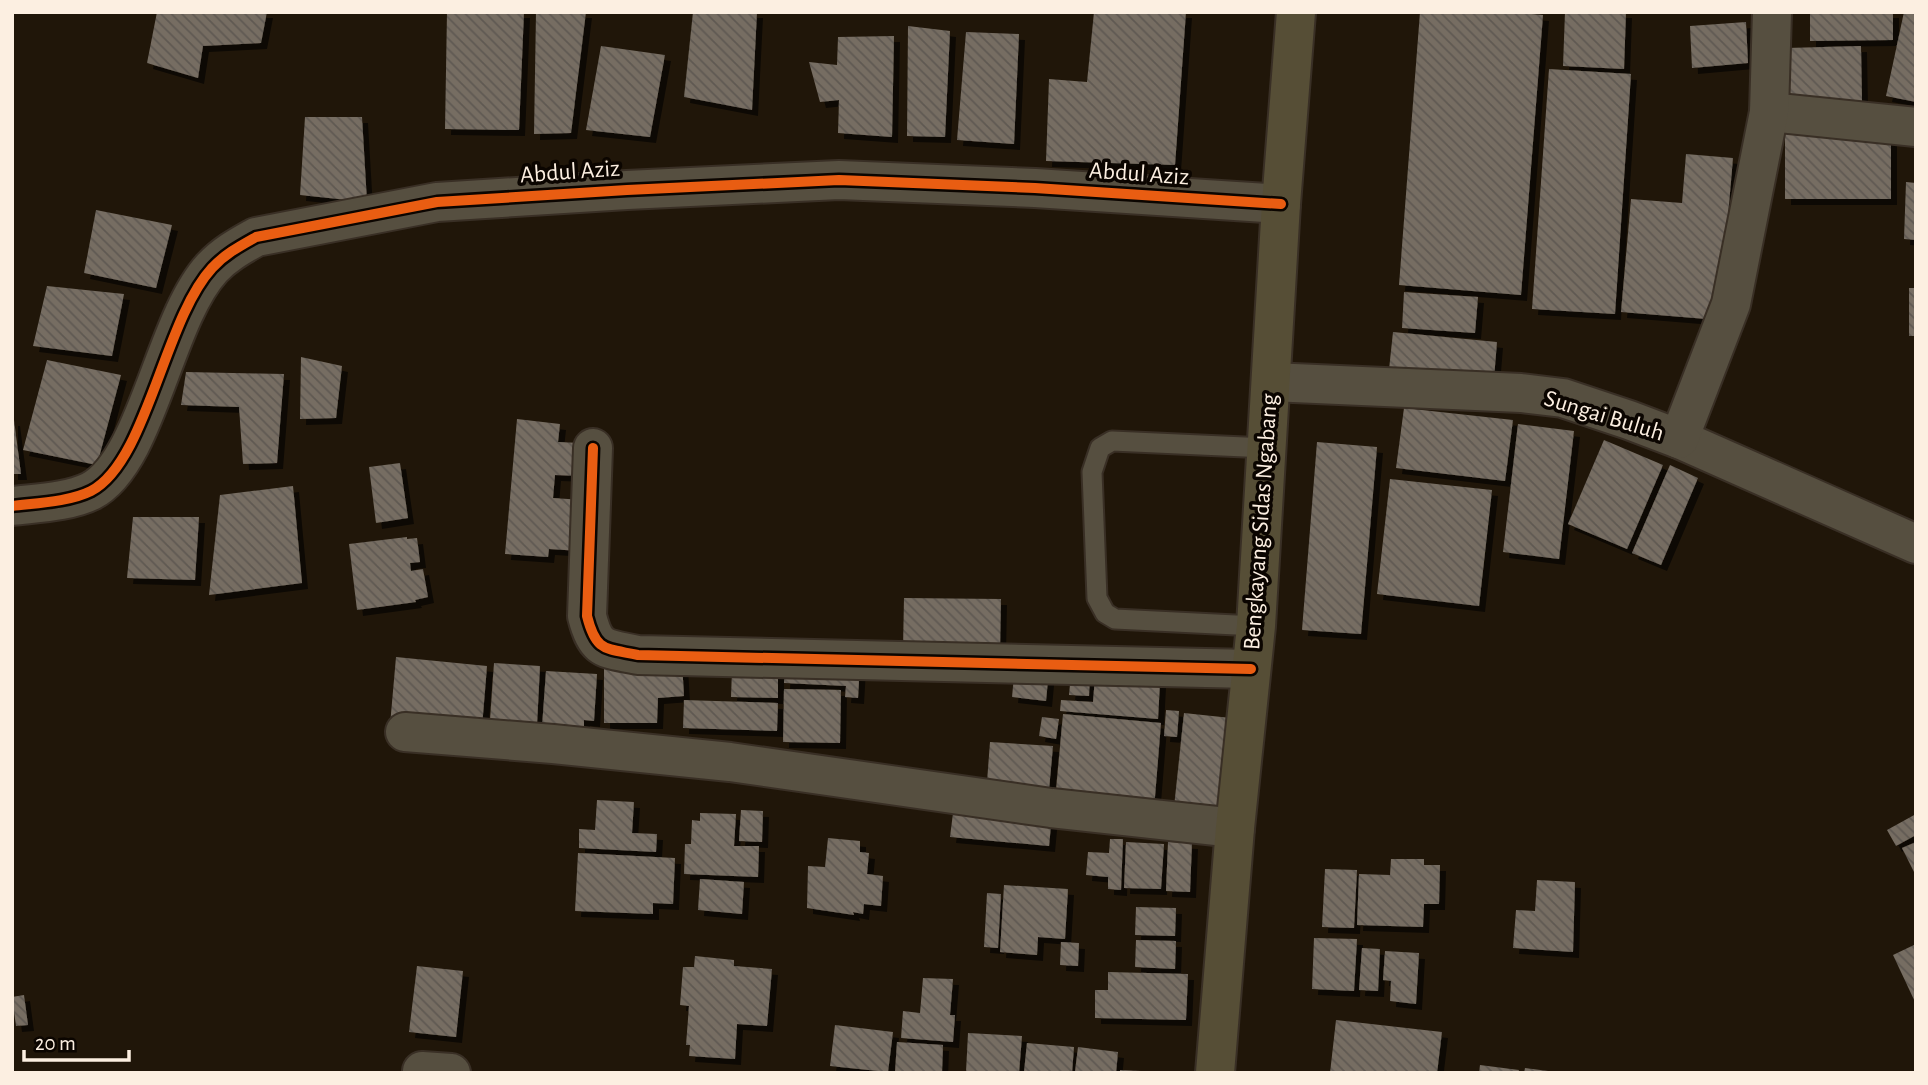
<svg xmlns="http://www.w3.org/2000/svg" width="1928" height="1085" font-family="'Alegreya Sans',sans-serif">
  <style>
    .building { fill: url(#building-back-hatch); filter: url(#shadow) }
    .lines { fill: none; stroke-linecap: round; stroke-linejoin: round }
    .service-casing { stroke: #392f25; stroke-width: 23 }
    .minor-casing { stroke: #392f25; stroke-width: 42 }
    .trunk-casing { stroke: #392f25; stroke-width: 42 }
    .service { stroke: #564f40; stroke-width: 19 }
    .minor { stroke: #564f40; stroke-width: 38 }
    .trunk { stroke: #564e36; stroke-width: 38 }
    .cycleway-casing { stroke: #0b0500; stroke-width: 15 }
    .cycleway { stroke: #e95d12; stroke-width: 10 }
    .labels { text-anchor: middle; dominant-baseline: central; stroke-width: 7; stroke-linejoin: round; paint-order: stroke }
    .street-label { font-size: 24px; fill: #fcefe1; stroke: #0b0500 }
  </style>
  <defs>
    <pattern id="building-back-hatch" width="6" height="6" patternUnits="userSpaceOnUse" patternTransform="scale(1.75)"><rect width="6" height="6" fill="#766d62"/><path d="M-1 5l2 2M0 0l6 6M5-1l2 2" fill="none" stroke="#5f5952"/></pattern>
    <filter id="shadow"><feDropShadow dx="6" dy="6" stdDeviation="0" flood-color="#0009"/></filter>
  </defs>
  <rect width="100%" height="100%" fill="#201609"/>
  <g class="building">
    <polygon points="157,12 267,12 261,43 203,46 198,78 147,63"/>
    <polygon points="447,12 524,12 519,130 445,129"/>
    <polygon points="536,12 586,12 571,133 534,134"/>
    <polygon points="693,12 757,12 752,110 684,97"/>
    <polygon points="1094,12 1186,12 1175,165 1046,161 1049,79 1087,82"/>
    <polygon points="1420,12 1509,12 1543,15 1521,295 1399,285"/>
    <polygon points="1565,12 1626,12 1624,69 1563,66"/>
    <polygon points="1810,12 1893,12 1893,40 1810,41"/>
    <polygon points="1904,12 1916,12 1916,102 1886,96"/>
    <polygon points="1746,22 1748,63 1692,68 1690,26"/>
    <polygon points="908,26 950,31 945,137 907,136"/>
    <polygon points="966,32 1019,34 1014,144 957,140"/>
    <polygon points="894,36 892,137 838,133 839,100 820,102 809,62 837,65 838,37"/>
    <polygon points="601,46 665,55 650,137 586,130"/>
    <polygon points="1861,46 1862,101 1787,103 1786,48"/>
    <polygon points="1549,69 1631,74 1615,314 1532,309"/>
    <polygon points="305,117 362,117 367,202 300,195"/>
    <rect x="1785" y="134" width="106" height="65"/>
    <polygon points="1686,154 1733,158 1719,320 1621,312 1631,199 1682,203"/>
    <polygon points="1906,182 1916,183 1916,240 1904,239"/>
    <polygon points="96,210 172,225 156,288 84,273"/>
    <polygon points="47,286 124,294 112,356 33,346"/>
    <rect x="1909" y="288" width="7" height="48"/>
    <polygon points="1404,292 1478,297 1475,333 1402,328"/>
    <polygon points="1393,332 1497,342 1493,390 1388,379"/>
    <polygon points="301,357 342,366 336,418 300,419"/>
    <polygon points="47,360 121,375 97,465 23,450"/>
    <polygon points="186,372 284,374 277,463 243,464 239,407 181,405"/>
    <polygon points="1404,408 1513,420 1505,481 1396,468"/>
    <polygon points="517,419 560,424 558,442 581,443 580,476 555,475 553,498 583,500 581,551 549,549 548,557 505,554"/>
    <polygon points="12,420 14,420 21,474 12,474"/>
    <polygon points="1518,424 1574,431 1559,559 1503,552"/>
    <polygon points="1604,440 1663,465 1627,549 1568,524"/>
    <polygon points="1317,442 1377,447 1361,634 1302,630"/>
    <polygon points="400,463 408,518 376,523 369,467"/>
    <polygon points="1670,465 1698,478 1661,565 1632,553"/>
    <polygon points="1390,479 1492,490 1479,606 1377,594"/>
    <polygon points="293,486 302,583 209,595 220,495"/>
    <polygon points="133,517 199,517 195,580 127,578"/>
    <polygon points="407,537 407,539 417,538 420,562 410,563 411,571 423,569 428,597 415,600 416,602 357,610 349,544"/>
    <polygon points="904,598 1001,599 1000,649 903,648"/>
    <polygon points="396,657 487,666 482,727 390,725"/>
    <polygon points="682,662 684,696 658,698 657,723 604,723 604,664"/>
    <polygon points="785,662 860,664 858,698 845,697 846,686 784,683"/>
    <polygon points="494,663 540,666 537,725 489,734"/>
    <polygon points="1015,665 1049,669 1046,701 1012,697"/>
    <polygon points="732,670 778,672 778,698 731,697"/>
    <polygon points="546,671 597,674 594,721 584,720 584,730 542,727"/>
    <polygon points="1071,673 1090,674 1089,696 1069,695"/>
    <polygon points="1095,677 1160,682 1158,719 1060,711 1061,700 1093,702"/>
    <polygon points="784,689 841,690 840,743 783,742"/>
    <polygon points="684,700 778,703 777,731 683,728"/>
    <polygon points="1166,710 1179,711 1177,737 1164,736"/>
    <polygon points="1184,713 1231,718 1222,812 1174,807"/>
    <polygon points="1063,714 1161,723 1154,809 1055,801"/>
    <polygon points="1042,717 1059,719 1056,739 1039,736"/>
    <polygon points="990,742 1053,746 1049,790 986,795"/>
    <polygon points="597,800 634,802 632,833 657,834 656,852 579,848 579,829 595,830"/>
    <polygon points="954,805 1052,814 1049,846 950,837"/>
    <polygon points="741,810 763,811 762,842 739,841"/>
    <polygon points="700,813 736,814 734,846 759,846 758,877 684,874 685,844 691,844 692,820 700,821"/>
    <polygon points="1916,814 1916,835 1896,846 1887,830"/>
    <polygon points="828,838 860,841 860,852 869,853 867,874 883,876 881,906 864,904 863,914 853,912 854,915 807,908 808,866 825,867"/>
    <polygon points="1110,839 1123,839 1121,890 1108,889 1108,877 1086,875 1088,852 1109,853"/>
    <polygon points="1126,842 1164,844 1161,889 1124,888"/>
    <polygon points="1168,842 1192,843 1190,892 1166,891"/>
    <polygon points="1916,842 1916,876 1902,848"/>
    <polygon points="578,853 675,858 673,904 653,903 653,914 575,911"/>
    <polygon points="1391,859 1424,859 1424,865 1440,865 1439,904 1424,904 1423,927 1357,925 1359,874 1390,875"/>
    <polygon points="1325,869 1357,870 1354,928 1322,927"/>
    <polygon points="700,879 744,882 742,914 698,910"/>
    <polygon points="1537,880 1575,882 1573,952 1513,948 1516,910 1535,911"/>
    <polygon points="1004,885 1068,889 1065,939 1038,937 1037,955 1000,952"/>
    <polygon points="987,893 1001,894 998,948 984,947"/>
    <polygon points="1136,907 1176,908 1175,936 1135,935"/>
    <polygon points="1314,938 1357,939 1354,991 1312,989"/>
    <polygon points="1136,940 1176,941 1175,969 1135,967"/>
    <polygon points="1061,942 1079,943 1078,966 1060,965"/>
    <polygon points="1916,944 1916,1004 1893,955"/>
    <polygon points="1362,948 1380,949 1378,991 1359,990"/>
    <polygon points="1385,951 1419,953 1416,1004 1390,1001 1391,981 1383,980"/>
    <polygon points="695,956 734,960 734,966 772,969 767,1026 737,1024 735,1059 689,1056 690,1045 686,1045 689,1006 680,1005 683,967 694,967"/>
    <polygon points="417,966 463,971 456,1037 409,1032"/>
    <polygon points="1108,972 1188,974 1186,1020 1095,1018 1095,990 1108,990"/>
    <polygon points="923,978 953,979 950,1015 955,1015 953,1042 901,1038 903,1011 920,1013"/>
    <polygon points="24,995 28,1025 16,1026 12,997"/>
    <polygon points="1336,1020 1442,1032 1437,1073 1330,1073"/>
    <polygon points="835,1025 893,1032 888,1072 830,1066"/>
    <polygon points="968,1033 1022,1036 1019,1073 966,1072"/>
    <polygon points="897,1042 943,1045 942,1073 895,1072"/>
    <polygon points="1027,1043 1074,1047 1072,1073 1024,1072"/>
    <polygon points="1078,1047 1118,1052 1116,1073 1075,1072"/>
    <polygon points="1480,1065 1519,1070 1518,1073 1479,1073"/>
    <polygon points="1525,1068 1548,1071 1548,1073 1524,1073"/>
    <polygon points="1120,1070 1141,1071 1141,1073 1120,1073"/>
  </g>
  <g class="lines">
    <g class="service-casing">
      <polyline id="service" points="1256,626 1115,619 1105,613 1097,598 1092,472 1100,448 1112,441 1267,448"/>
    </g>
    <g class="minor-casing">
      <g id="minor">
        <polyline points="1769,112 1916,127"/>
        <polyline points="1271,382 1521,393 1563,398 1629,420 1679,439 1916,544"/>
        <polyline points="1679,439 1731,304 1769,112 1772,12"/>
        <path d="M593 448 587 616C596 652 605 648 638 655L1251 669"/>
        <path d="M12 506C36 503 69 502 91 491 147 462 164 320 212 268 225 254 240 246 256 237L437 202 627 190 839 180 1035 188 1281 204"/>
        <polyline points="405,732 553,744 730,762 1051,808 1235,828"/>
        <polyline points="422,1071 451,1073"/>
      </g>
    </g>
    <g class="trunk-casing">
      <polyline id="trunk" points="1215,1073 1235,828 1256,626 1281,204 1296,12"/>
    </g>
    <use href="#service" class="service"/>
    <use href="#minor" class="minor"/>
    <use href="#trunk" class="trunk"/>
    <g class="cycleway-casing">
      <g id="cycleway">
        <path d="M593 448 587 616C596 652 605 648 638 655L1251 669"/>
        <path d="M12 506C36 503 69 502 91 491 147 462 164 320 212 268 225 254 240 246 256 237L437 202 627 190 839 180 1035 188 1281 204"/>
      </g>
    </g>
    <use href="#cycleway" class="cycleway"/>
  </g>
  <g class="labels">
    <g class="street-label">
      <text transform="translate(570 172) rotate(-4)">Abdul Aziz</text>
      <text transform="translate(1139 174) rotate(4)">Abdul Aziz</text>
      <text transform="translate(1604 416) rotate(17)">Sungai Buluh</text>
      <text transform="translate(1261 522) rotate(-86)">Bengkayang Sidas Ngabang</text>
    </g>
  </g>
  <rect width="1928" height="1085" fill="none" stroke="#fcefe1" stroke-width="28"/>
  <path d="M24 1050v10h105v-10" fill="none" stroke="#fcefe1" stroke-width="3.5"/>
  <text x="35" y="1050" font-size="21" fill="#fcefe1" stroke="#0b0500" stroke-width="5" paint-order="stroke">20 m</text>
</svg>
